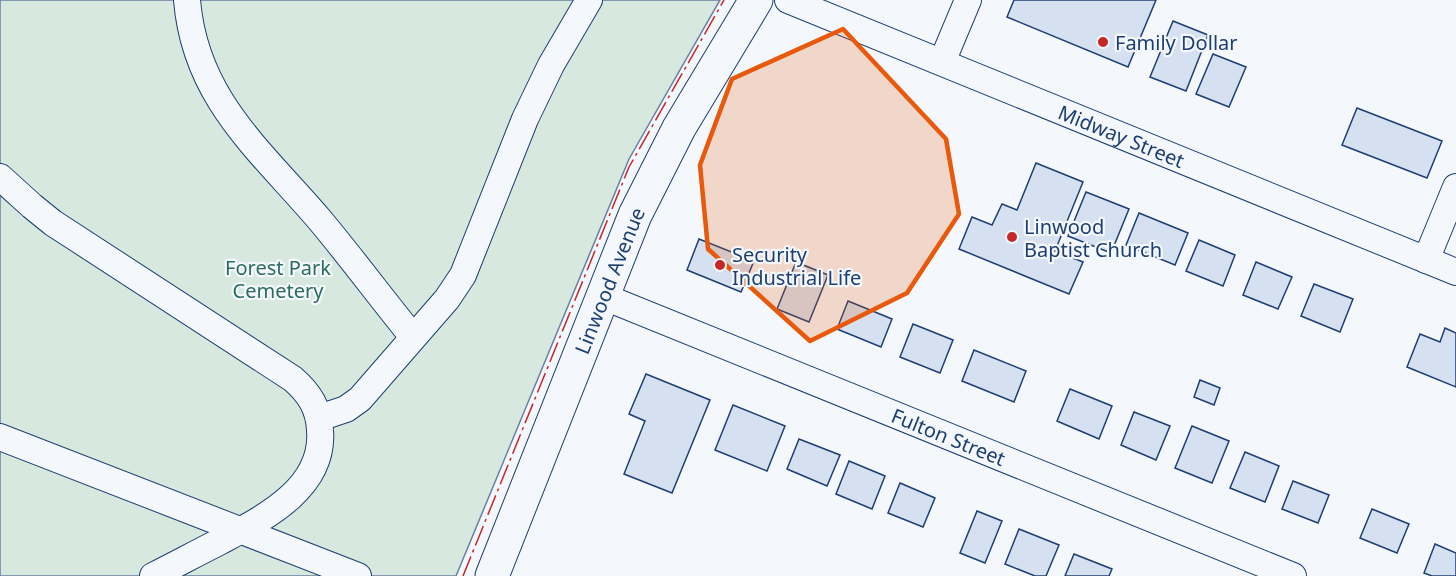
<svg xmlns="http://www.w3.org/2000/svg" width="1456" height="576" font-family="'Noto Sans',sans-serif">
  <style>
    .green { fill: #d7e8df; stroke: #687fa3; stroke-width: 1.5 }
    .building { fill: #d5e0f0; stroke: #1d3f73; stroke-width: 1.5 }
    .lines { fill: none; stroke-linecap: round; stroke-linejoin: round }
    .minor-casing { stroke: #1d3f73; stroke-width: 28 }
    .major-casing { stroke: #1d3f73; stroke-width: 35 }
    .minor { stroke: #f4f7fb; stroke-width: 26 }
    .major { stroke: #f4f7fb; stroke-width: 33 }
    .power { stroke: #c62828; stroke-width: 1.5; stroke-dasharray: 21 4.5 3 4.5; stroke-linecap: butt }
    .marked { fill: #e8590c; fill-opacity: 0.2; stroke: #e8590c; stroke-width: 4.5; stroke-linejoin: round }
    .poi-dot { fill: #c62828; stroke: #f4f7fb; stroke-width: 2 }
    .labels { text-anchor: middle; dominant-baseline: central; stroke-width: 4.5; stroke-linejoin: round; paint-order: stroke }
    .poi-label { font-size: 20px; fill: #1d3f73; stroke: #f4f7fb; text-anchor: start }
    .street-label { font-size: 20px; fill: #1d3f73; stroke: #f4f7fb }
    .park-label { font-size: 20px; fill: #2c6c60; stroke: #f4f7fb }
  </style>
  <rect width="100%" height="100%" fill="#f4f7fb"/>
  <polygon class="green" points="0,0 720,0 629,159 456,576 0,576"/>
  <g class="building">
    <polygon points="1014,0 1156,0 1128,67 1007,17"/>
    <polygon points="1173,21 1208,35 1186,91 1150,77"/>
    <polygon points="1213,54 1246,67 1229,107 1196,94"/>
    <polygon points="1357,108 1442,141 1427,178 1342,145"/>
    <polygon points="1036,163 1083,182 1055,251 1083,262 1069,294 959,249 972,217 992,225 1002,204 1017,210"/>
    <polygon points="1086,192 1129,209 1111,253 1068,236"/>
    <polygon points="1139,213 1188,233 1175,265 1126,245"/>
    <polygon points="699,239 754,261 741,292 687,270"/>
    <polygon points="1199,240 1235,255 1223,286 1186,271"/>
    <polygon points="796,262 828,275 809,322 777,309"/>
    <polygon points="1256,262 1292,277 1278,309 1243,295"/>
    <polygon points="1314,284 1353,299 1340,332 1301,316"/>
    <polygon points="848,301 892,319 881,347 837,329"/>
    <polygon points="913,324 953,340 940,373 900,357"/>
    <polygon points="1445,328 1456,333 1456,387 1407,367 1420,334 1440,342"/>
    <polygon points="974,350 1026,371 1014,402 962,381"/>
    <polygon points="646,374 710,400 672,493 624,474 645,421 629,414"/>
    <polygon points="1200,380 1220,388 1214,405 1194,397"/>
    <polygon points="1070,389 1112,406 1099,439 1057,421"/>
    <polygon points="733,405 785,426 767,471 715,450"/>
    <polygon points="1134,412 1170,426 1156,460 1121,445"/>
    <polygon points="1192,426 1229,441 1212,483 1175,468"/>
    <polygon points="799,439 840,455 827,486 787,469"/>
    <polygon points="1245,452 1279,466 1265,502 1230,488"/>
    <polygon points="849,461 885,476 872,509 836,494"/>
    <polygon points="1293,481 1329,495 1318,523 1282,509"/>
    <polygon points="900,483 935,498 923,527 888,513"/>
    <polygon points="1372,509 1409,524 1397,553 1360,538"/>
    <polygon points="977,511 1002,521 985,563 960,553"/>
    <polygon points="1019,529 1059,545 1046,576 1035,576 1005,564"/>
    <polygon points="1435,544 1456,553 1456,576 1432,576 1424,573"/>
    <polygon points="1074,554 1112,569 1109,576 1065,576"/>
  </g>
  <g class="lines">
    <g class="minor-casing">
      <g id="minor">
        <path d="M187 0C195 98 259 149 319 219 351 257 381 298 413 337"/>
        <path id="s1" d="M788 0 1456 272"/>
        <polyline points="942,62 968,0"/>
        <path d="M0 177 32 206 53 223 293 379C309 393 319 408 320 430 325 489 262 519 219 542 197 553 175 565 153 576"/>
        <polyline points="1426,260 1456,187"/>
        <path id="s2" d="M602 296 1293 576"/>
        <polyline points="319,418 346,409 360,399 447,299 463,275 525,119 551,65 589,0"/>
        <polyline points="0,437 358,576"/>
      </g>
    </g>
    <g class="major-casing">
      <g id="major">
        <path id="s3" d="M492 576 635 215 679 128 756 0"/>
      </g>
    </g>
    <use href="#minor" class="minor"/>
    <use href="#major" class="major"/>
    <polyline class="power" points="463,576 629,167 724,0"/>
  </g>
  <path class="marked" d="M843 29 946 139 959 214 907 293 810 341 708 249 700 165 732 79Z"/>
  <g class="poi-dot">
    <circle cx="1103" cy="42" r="6"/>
    <circle cx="1012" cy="237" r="6"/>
    <circle cx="720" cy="265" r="6"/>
  </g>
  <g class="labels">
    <g class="poi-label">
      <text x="1115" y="42">Family Dollar</text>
      <text x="1024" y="226">Linwood<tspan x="1024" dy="23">Baptist Church</tspan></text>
      <text x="732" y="254">Security<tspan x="732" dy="23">Industrial Life</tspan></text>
    </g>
    <g class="street-label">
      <text stroke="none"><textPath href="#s1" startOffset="360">Midway Street</textPath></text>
      <text stroke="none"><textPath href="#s3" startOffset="318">Linwood Avenue</textPath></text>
      <text stroke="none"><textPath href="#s2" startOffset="374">Fulton Street</textPath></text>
    </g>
    <g class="park-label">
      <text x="278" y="267">Forest Park<tspan x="278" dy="23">Cemetery</tspan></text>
    </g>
  </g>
</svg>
